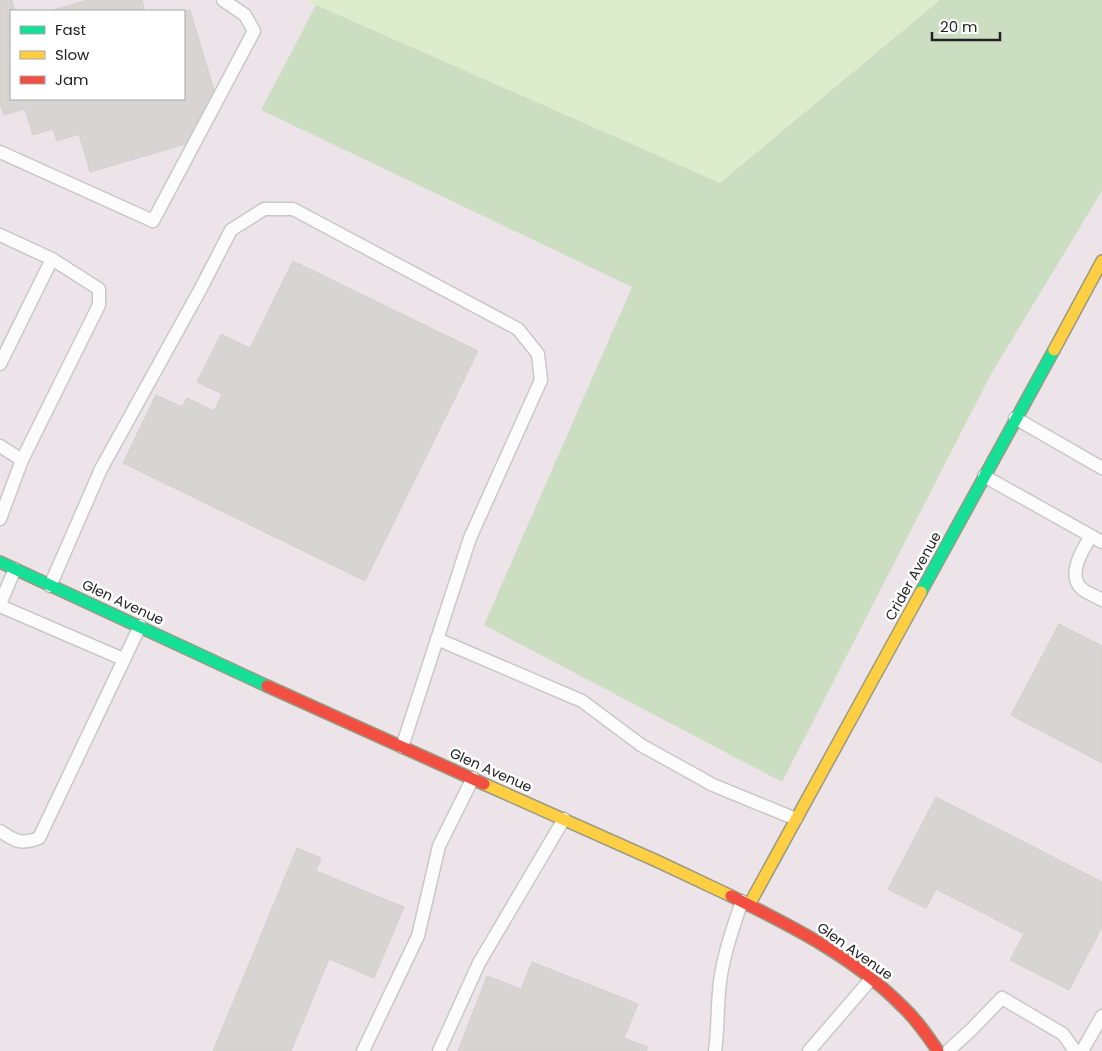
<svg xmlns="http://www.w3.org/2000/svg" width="1102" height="1051" font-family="Poppins,sans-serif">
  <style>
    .industrial { fill: #ede4e9; fill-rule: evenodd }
    .grass { fill: #ddeccb }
    .forest { fill: #cbdec1 }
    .building { fill: #d7d4d2; stroke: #d3d0cc }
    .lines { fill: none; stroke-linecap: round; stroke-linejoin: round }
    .lane-casing { stroke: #c9c8c7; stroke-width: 15 }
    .fast-casing { stroke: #999a82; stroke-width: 14 }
    .slow-casing { stroke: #999a82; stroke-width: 14 }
    .jam-casing { stroke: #999a82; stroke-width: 14 }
    .lane { stroke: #fdfcfc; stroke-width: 12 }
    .fast { stroke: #16e098; stroke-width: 11 }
    .slow { stroke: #ffcf43; stroke-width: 11 }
    .jam { stroke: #f24e42; stroke-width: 11 }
    .labels { text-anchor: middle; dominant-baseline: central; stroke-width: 5; stroke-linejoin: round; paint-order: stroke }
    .street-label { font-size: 14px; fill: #222; stroke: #fff }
  </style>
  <rect width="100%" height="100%" fill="#f0eeeb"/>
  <path class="industrial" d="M0 0H1102V1051H0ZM11 11H184V99H11Z"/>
  <polygon class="grass" points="305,0 940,0 720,183"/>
  <polygon class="forest" points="940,0 1102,0 1102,191 991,374 782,782 484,625 632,287 261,110 316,5 720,183"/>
  <g class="building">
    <polygon points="0,0 12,0 15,11 11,11 11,99 184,99 184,12 190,10 214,90 189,143 90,172 79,134 57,141 53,129 33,135 25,109 4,115 0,103"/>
    <polygon points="88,0 142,0 145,11 49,11"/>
    <polygon points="293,261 478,351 365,581 123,463 156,395 182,407 187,398 214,411 222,394 197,382 221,334 250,348"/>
    <polygon points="1059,624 1102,646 1102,763 1011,715"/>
    <polygon points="936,797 1102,882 1102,927 1069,990 1010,960 1024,934 936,889 926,908 888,889"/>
    <polygon points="297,848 321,858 316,871 404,907 374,978 329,959 291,1051 213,1051"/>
    <polygon points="532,962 638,1004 624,1038 648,1047 646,1051 458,1051 487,976 521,989"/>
  </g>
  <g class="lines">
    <g class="lane-casing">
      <g id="lane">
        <polyline points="0,152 153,221 254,31 245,15 223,0"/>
        <polyline points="0,235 52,259 99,289 99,305 22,460 0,519"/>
        <polyline points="0,364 52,259"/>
        <polyline points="1015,418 1102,468"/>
        <polyline points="0,446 22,460"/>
        <polyline points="984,476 1102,542"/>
        <path d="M1091 536C1083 549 1067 574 1081 588 1086 593 1096 596 1102 600"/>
        <polyline points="50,586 101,469 200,290 231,230 264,209 293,209 518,329 538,354 541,380 470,538 402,747"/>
        <polyline points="0,604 15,569"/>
        <polyline points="0,606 123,659"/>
        <polyline points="437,639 582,701 641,745 713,785 796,819"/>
        <path d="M0 831C15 841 21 845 39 838L140 626"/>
        <polyline points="363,1051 418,936 439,846 473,778"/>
        <polyline points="439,1051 479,963 564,819"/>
        <path d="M715 1051C718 1032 717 1012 719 992 721 961 732 931 742 901"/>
        <polyline points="809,1051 871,979"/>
        <polyline points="948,1051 972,1029 1002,998 1063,1034 1075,1051"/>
        <polyline points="1082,1051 1102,1016"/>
      </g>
    </g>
    <g class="fast-casing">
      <g id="fast">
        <polyline points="0,562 267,686"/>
        <polyline points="921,592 1054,350"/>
      </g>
    </g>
    <g class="slow-casing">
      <g id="slow">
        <polyline points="1054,350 1102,261"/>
        <polyline points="484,784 659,862 731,896"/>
        <polyline points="749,905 921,592"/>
      </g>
    </g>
    <g class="jam-casing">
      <g id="jam">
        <polyline points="267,686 484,784"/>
        <path d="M731 896C791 926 854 957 902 1006 916 1019 927 1035 938 1051"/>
      </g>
    </g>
    <use href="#lane" class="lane"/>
    <use href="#fast" class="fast"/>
    <use href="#slow" class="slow"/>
    <use href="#jam" class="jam"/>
  </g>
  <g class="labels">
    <g class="street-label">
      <text transform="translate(913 576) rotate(-61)">Crider Avenue</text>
      <text transform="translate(123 602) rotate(25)">Glen Avenue</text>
      <text transform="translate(491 770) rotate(24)">Glen Avenue</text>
      <text transform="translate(855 951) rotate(35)">Glen Avenue</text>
    </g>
  </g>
  <rect x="10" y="10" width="175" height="90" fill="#ffffff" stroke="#a7a7a7"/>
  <rect x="20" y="26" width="25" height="8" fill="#16e098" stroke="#a7a7a7"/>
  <text x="55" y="35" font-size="15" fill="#222222">Fast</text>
  <rect x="20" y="51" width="25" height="8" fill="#ffcf43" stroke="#a7a7a7"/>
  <text x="55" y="60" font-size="15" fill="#222222">Slow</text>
  <rect x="20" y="76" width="25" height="8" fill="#f24e42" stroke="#a7a7a7"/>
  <text x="55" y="85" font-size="15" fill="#222222">Jam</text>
  <path d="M932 32v8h68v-8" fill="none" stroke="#222222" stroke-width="2.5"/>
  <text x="940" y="32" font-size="15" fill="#222222" stroke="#ffffff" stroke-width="4" paint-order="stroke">20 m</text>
</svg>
